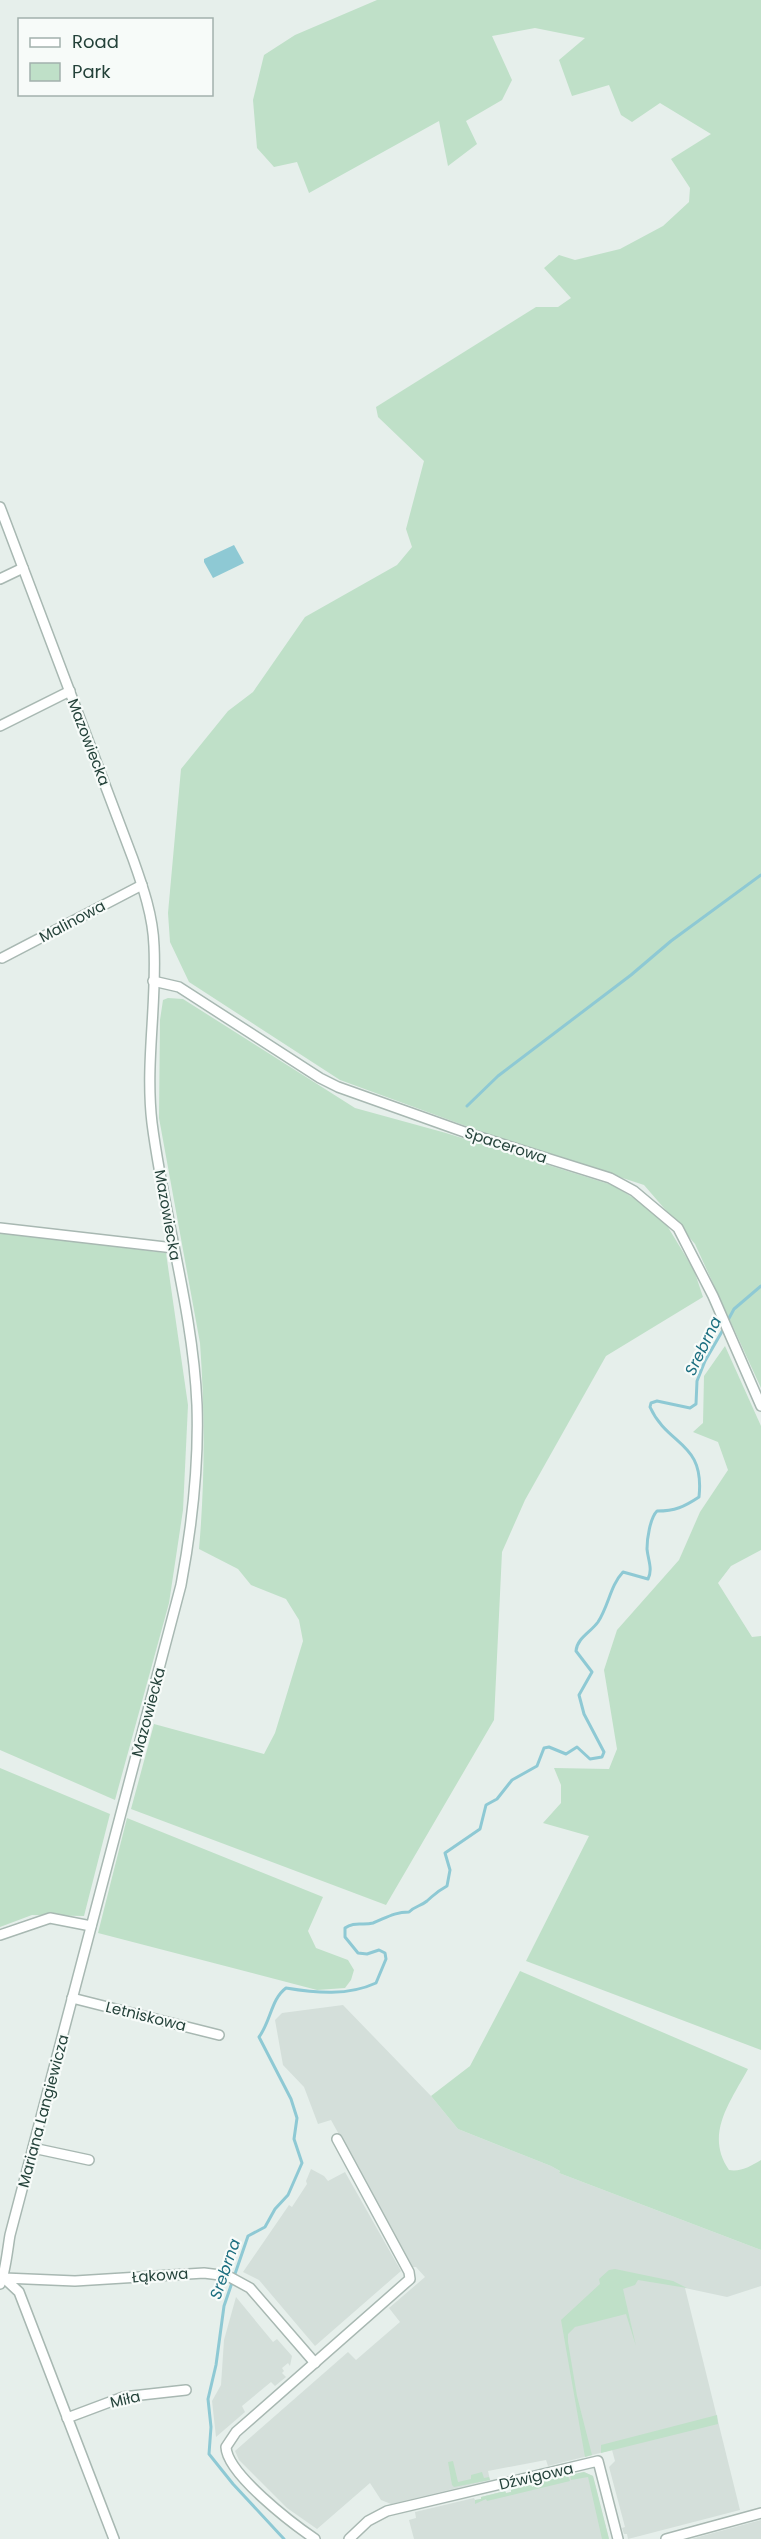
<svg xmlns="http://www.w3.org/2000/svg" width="761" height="2539" font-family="Poppins,sans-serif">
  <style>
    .built { fill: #d4dfda }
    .green { fill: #bfe0c8 }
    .water { fill: #8ec9d4 }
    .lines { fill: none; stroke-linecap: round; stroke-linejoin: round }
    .stream { stroke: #8ec9d4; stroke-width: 3 }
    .minor-casing { stroke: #a8b8b2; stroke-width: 12 }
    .minor { stroke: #fff; stroke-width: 9 }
    .labels { text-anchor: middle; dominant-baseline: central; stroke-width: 4.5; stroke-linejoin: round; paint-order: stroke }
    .street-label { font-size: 15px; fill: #24423a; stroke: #f7fbf9 }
    .water-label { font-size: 16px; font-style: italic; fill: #1c6f80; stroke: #f7fbf9 }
  </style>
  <rect width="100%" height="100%" fill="#e6efeb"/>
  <g class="built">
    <polygon points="343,2005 431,2096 458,2129 551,2166 560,2171 559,2173 761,2250 761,2286 727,2297 685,2288 740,2510 628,2539 627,2534 624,2534 622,2528 625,2527 609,2467 615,2461 612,2450 548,2466 546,2460 488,2471 490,2480 391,2504 381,2500 370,2483 317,2529 287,2508 239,2460 235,2451 348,2352 356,2360 400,2322 389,2308 425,2277 416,2267 412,2267 331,2120 318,2124 304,2087 283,2065 275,2020 282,2013"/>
    <polygon points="311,2169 324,2176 328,2181 345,2172 401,2271 315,2346 259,2280 243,2272 289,2205 292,2207 307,2184 306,2181"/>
    <polygon points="236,2297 273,2342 277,2339 292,2356 290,2366 288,2363 282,2368 284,2371 282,2373 286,2377 275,2386 271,2382 242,2406 245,2412 216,2437 212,2401 221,2385 224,2340"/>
    <polygon points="584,2472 593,2476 609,2539 414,2539 409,2520 416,2518 415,2512 474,2498 475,2500 481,2499 481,2497 505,2491 506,2493 511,2492 511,2489 531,2485 532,2487 537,2485 536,2483"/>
    <polygon points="761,2520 761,2539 691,2539"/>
  </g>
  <g class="green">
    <polygon points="377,0 761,0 761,1388 695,1244 644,1185 485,1133 340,1080 189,982 170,942 168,913 181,769 228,711 253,692 305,617 397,565 412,547 406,529 424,461 378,417 376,407 536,307 558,307 571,298 544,268 559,255 575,260 620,249 663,226 689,202 690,188 671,159 711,134 660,103 632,122 621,115 609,85 572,96 559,60 585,38 535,28 492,36 512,80 502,100 466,121 477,144 448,166 439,121 309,193 297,162 274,167 257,148 253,100 264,55 295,35"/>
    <path d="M168 998 183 999 355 1108 446 1133 612 1185 642 1203 663 1219 694 1270 703 1297 606 1356 525 1500 502 1552 494 1720 386 1905 131 1809 154 1724 264 1754 275 1733 303 1641 299 1620 286 1599 251 1585 238 1569 199 1549C205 1481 205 1411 200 1343L159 1118 160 1020 163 1000Z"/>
    <polygon points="0,1232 166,1253 188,1405 183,1510 169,1603 115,1800 0,1750"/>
    <polygon points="725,1346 761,1426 761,1550 731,1566 718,1583 752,1637 761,1636 761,2050 526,1961 589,1836 543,1823 561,1803 561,1785 554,1768 609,1769 617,1749 604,1670 617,1630 679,1560 700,1512 728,1470 718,1442 693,1432 703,1423 704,1376"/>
    <polygon points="0,1768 110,1814 84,1916 32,1915 0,1927"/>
    <polygon points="127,1818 323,1897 308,1931 316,1948 348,1960 354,1970 351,1980 345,1988 317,1990 98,1933"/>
    <path d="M520 1971 748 2069C731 2101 704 2134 729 2170 741 2172 751 2166 761 2160V2250L559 2173 560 2171 551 2166 458 2129 431 2096 470 2066Z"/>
    <polygon points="615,2269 673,2281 687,2288 638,2280 635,2285 623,2289 636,2346 626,2314 575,2327 568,2334 568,2342 577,2396 592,2455 585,2457 561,2320 600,2284 599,2279 609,2270"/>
    <polygon points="717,2415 718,2424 601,2453 601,2445"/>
    <polygon points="453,2461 458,2482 471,2479 471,2475 482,2472 484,2478 489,2477 490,2480 454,2487 452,2485 448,2462"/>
    <polygon points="584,2472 593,2476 609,2539 602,2539 588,2477 571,2480 570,2475"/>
    <polygon points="568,2475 570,2481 487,2501 486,2499 475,2504 475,2500 481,2499 481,2497 505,2491 506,2493 511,2492 511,2489 531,2485 532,2487 537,2485 536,2483"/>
  </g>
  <polygon class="water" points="234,545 244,563 213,578 204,562 204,559"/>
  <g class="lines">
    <g class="stream">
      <polyline points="467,1106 498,1076 631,975 671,941 761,875"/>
      <polyline points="727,1322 734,1309 761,1286"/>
      <path d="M284 2539 233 2484 209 2454 211 2427 208 2399 216 2365 224 2306 248 2236 265 2227 275 2209 288 2195 302 2163 294 2139 297 2118 291 2099 259 2037C271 2021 271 1999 286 1988 316 1993 348 1996 376 1983L386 1959 385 1953 379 1950 367 1954 358 1953 345 1937V1928C354 1921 363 1926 373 1923 386 1918 394 1912 409 1912 415 1906 421 1906 427 1901 436 1893 436 1892 447 1886L450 1870 445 1853 480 1829 486 1805 497 1799 512 1780 537 1766 544 1748 549 1747 566 1754 577 1747 590 1759 602 1757 604 1752 584 1714 579 1695 592 1672 576 1651C577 1638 591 1632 598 1622 609 1605 610 1586 623 1572L648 1579C653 1569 648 1560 647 1549 647 1539 650 1518 657 1511 675 1511 684 1507 699 1497 705 1441 668 1447 650 1407L651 1403 657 1401 690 1408 696 1404 697 1381 705 1361 724 1328"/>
    </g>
    <g class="minor-casing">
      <g id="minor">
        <path d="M0 507 133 859C143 887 153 916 154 946 157 1005 145 1064 152 1123 164 1217 193 1310 197 1405 199 1466 192 1526 181 1585L10 2235C8 2246 5 2276 0 2284"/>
        <polyline points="0,579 23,568"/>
        <polyline points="0,726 70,691"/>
        <polyline points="2,958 142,885"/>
        <polyline points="153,981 179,987 320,1078 338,1087 470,1134 610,1178 634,1191 678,1228 713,1296 761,1406"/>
        <polyline points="0,1228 174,1248"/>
        <polyline points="0,1935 50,1918 91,1926"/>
        <polyline points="72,1998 219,2035"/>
        <polyline points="33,2148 89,2160"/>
        <polyline points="4,2278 75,2281 204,2273 228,2276 250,2288 315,2363"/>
        <polyline points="4,2278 19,2292 114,2539"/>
        <polyline points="67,2418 123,2397 186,2390"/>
        <path d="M315 2539C293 2524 227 2474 226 2447L236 2432 410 2279 409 2272 337 2139"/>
        <polyline points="349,2539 368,2521 387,2511 598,2461 618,2539"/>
        <polyline points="666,2539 761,2513"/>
      </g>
    </g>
    <use href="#minor" class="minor"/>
  </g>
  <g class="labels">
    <g class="street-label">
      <text transform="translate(89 742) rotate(69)">Mazowiecka</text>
      <text transform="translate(72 921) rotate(-28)">Malinowa</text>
      <text transform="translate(506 1145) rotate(18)">Spacerowa</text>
      <text transform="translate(168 1215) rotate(80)">Mazowiecka</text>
      <text transform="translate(148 1712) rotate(-75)">Mazowiecka</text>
      <text transform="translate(146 2016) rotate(14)">Letniskowa</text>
      <text transform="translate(43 2111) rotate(-75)">Mariana Langiewicza</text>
      <text transform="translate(160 2275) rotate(-4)">Łąkowa</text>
      <text transform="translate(125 2399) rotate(-13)">Miła</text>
      <text transform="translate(536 2476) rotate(-13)">Dźwigowa</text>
    </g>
    <g class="water-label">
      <text transform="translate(703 1346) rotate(-64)">Srebrna</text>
      <text transform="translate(225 2269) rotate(-71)">Srebrna</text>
    </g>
  </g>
  <rect x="18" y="18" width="195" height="78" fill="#f7fbf9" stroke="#a3b1ad" stroke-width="1.5"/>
  <rect x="30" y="38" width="30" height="9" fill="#ffffff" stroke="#a3b1ad" stroke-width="1.5"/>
  <text x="72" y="48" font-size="18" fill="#24423a">Road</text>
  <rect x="30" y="63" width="30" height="18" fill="#bfe0c8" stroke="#a3b1ad" stroke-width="1.5"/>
  <text x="72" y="78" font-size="18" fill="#24423a">Park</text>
</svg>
